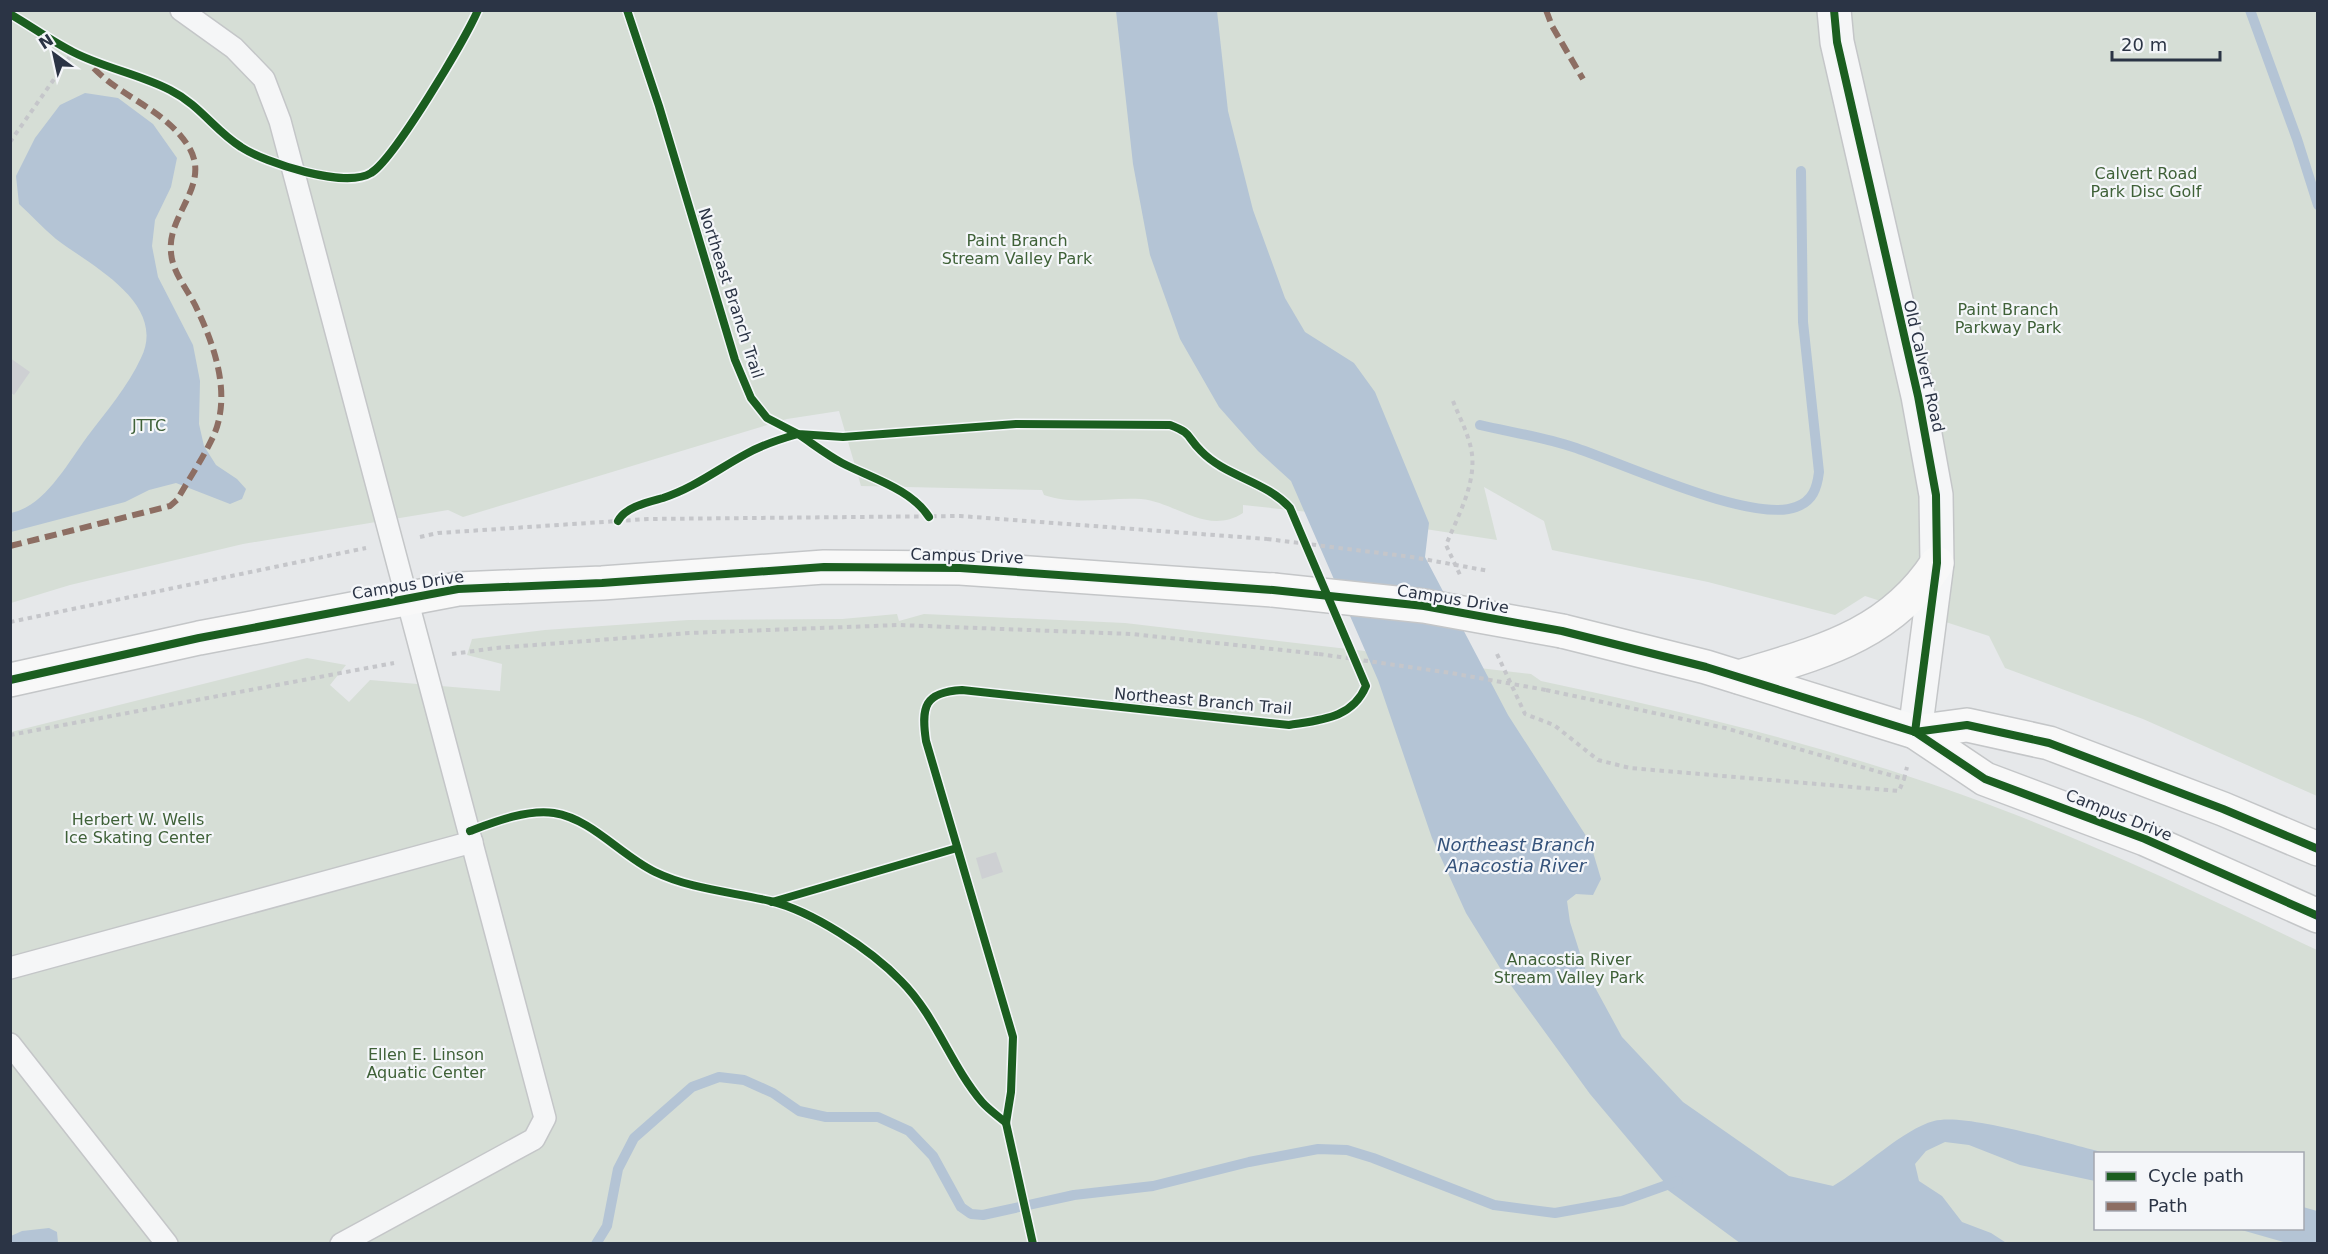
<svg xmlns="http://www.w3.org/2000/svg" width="2328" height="1254" font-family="'DejaVu Sans',sans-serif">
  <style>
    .green { fill: #d6ded6; fill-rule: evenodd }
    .water { fill: #b4c4d5 }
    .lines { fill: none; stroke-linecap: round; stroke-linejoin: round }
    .stream { stroke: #b4c4d5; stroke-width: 10 }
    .building { fill: #ced0d3 }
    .service-casing { stroke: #c4c6c8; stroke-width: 24 }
    .minor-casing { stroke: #c4c6c8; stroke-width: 36 }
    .secondary-casing { stroke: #c4c6c8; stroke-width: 36 }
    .path { stroke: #c5c6ca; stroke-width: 4; stroke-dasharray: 4.5 4.5; stroke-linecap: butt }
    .service { stroke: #f5f6f7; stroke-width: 21 }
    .minor { stroke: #f5f6f7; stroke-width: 33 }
    .secondary { stroke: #f8f8f8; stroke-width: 33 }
    .secondary-bridge-casing { stroke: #c4c6c8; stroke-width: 36; stroke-linecap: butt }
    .path-bridge { stroke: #c5c6ca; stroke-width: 4; stroke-dasharray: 4.5 4.5; stroke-linecap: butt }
    .secondary-bridge { stroke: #f8f8f8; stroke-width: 33 }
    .quiet { stroke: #8d6e63; stroke-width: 6; stroke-dasharray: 12 6; stroke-linecap: butt }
    .cycleway-casing { stroke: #f4f6f9; stroke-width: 11 }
    .cycleway { stroke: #1b5e20; stroke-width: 8 }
    .labels { text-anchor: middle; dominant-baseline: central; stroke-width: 4.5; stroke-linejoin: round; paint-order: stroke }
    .park-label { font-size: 16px; fill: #3f6138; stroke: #f4f6f9 }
    .street-label { font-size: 16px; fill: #2b3445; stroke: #f4f6f9 }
    .water-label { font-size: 18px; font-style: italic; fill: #34527a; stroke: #f4f6f9 }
  </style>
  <rect width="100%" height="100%" fill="#e6e8ea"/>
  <g class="green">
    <path d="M11 11H2317V796L2143 719 2005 668 1989 636 1865 596 1835 615 1708 582 1552 550 1544 521 1484 487 1497 540 1327 514 1243 505V513C1207 536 1176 502 1141 499 1108 497 1077 506 1044 495L1042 490 861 486 839 411 787 419 463 517 448 510 243 544 70 585 11 603Z"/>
    <path d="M897 614 899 621 924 614 1125 623 1365 651 1369 655 1531 674 1541 681C1683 711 1823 745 1960 794 2083 838 2200 894 2317 950V1243L11 1244V732L307 658 346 665 330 685 349 702 370 680 500 691 502 664 467 655 472 639 545 630 688 620 842 619ZM2096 1154H2302V1228H2096Z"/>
  </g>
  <g class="water">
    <path d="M1116 11H1217L1228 111 1253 210 1285 298 1305 332 1354 363 1375 392 1429 523 1425 557 1508 715 1590 842 1601 879 1593 895 1576 894 1567 901 1570 922 1585 969 1622 1037 1683 1102 1789 1176 1833 1186C1863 1169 1903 1129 1934 1121 1965 1112 2068 1144 2105 1153L2096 1154 2095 1181 2020 1165 1969 1145 1945 1142 1926 1151 1915 1164 1919 1181 1942 1196 1962 1222 1991 1233 2008 1244 1740 1243 1665 1188 1664 1182 1590 1094 1510 984 1466 913 1432 838 1378 680 1291 481 1258 451 1219 407 1180 339 1150 255 1133 164Z"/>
    <path d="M85 93 118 98 153 124 177 158 171 187 155 220 152 246 158 277 193 345 200 381 199 424 204 446 216 465 237 479 246 489 242 499 230 504 176 483 149 490 125 502 11 532V513C45 506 67 464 87 437 106 412 128 386 141 358 168 303 90 265 56 239 43 228 31 215 19 204L16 176 35 138 60 105Z"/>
    <polygon points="2303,1207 2317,1211 2317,1243 2287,1243 2238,1229 2302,1228"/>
    <polygon points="49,1228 57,1232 58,1243 11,1243 11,1236 22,1231"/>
  </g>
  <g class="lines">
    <g class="stream">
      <polyline points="2250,10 2297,139 2318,205"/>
      <path d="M1480 425C1510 432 1543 437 1573 447 1620 462 1752 524 1796 507 1813 501 1817 488 1819 472L1803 322 1801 171"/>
      <polyline points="596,1244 607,1226 618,1169 634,1138 692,1087 719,1077 744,1080 773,1093 799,1111 826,1117 878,1117 909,1131 933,1156 961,1207 971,1214 983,1215 1074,1195 1153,1186 1249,1162 1318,1149 1347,1150 1373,1158 1494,1205 1555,1213 1622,1201 1678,1181"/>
    </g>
  </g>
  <g class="building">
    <polygon points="10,358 30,372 14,395 10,392"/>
    <polygon points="996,852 1003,872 982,879 976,858"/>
  </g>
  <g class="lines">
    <g class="service-casing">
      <g id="service">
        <polyline points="181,10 234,48 264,79 280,121 545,1118 534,1139 341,1244"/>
        <polyline points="10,968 472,842"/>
        <polyline points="10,1044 167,1244"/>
      </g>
    </g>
    <g class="minor-casing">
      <polyline id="minor" points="1834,10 1837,42 1918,396 1936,495 1937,563 1915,732"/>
    </g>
    <g class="secondary-casing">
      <g id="secondary">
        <polyline points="1562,631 1706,667 1915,732 1985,779 2145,839 2318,916"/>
        <path d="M1739 677C1817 653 1889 637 1937 563"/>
        <polyline points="10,680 199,638 458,589 602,583 824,567 960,568 1273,590"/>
        <polyline points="1915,732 1967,725 2049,743 2223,809 2318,849"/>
      </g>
    </g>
    <g class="path">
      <polyline points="10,142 73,52"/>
      <path d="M1453 401C1458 414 1465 427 1469 441 1481 476 1459 513 1446 545L1461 577"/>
      <polyline points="420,537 438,533 648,519 960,516 1267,539"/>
      <polyline points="10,622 366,548"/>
      <polyline points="452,654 496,648 689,633 899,625 1132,634 1319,654"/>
      <polyline points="1497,654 1525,714 1554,725 1598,760 1630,768 1899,791 1904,779"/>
      <polyline points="1546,690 1725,728 1904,779 1907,767"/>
      <polyline points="10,735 394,663"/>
    </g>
    <use href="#service" class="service"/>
    <use href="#minor" class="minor"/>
    <use href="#secondary" class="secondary"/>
    <g class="secondary-bridge-casing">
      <polyline id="secondary-bridge" points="1273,590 1424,606 1562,631"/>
    </g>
    <g class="path-bridge">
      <polyline points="1267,539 1412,557 1489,571"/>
      <polyline points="1319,654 1451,673 1546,690"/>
    </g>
    <use href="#secondary-bridge" class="secondary-bridge"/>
    <g class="quiet">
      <polyline points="1546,10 1552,26 1583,79"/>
      <path d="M10 546 170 506 177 500C189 479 203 458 213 437 232 396 215 347 197 309 189 291 172 273 171 252 167 215 210 186 190 149 167 109 118 97 90 64"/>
    </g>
    <g class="cycleway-casing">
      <g id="cycleway">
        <path d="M627 10 659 106 735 360 751 398 767 418 798 434 843 437 1016 424 1170 425C1193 434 1185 435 1201 451 1226 477 1266 481 1290 508L1366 686C1352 719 1320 720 1289 725L962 690C924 692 921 707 926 741L1013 1037 1011 1092 1006 1123 1033 1244"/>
        <polyline points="1834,10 1837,42 1918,396 1936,495 1937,563 1915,732"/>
        <path d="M10 14C31 26 51 41 73 52 104 68 139 74 170 90 200 105 215 131 241 147 265 163 346 189 371 173 394 159 465 40 478 10"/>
        <path d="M618 521C625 507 649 502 663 498 694 488 718 469 746 454 762 445 780 439 798 434 813 444 827 455 842 463 871 478 911 489 929 517"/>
        <polyline points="10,680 199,638 458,589 602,583 824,567 960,568 1273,590 1424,606 1562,631 1706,667 1915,732 1985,779 2145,839 2318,916"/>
        <polyline points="1915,732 1967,725 2049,743 2223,809 2318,849"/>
        <path d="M470 831C494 822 527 809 554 813 592 819 620 855 655 872 690 889 732 892 770 901 812 911 870 949 901 981 936 1016 950 1064 982 1102 988 1109 998 1116 1006 1123"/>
        <polyline points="772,902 957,848"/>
      </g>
    </g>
    <use href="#cycleway" class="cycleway"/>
  </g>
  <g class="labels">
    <g class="park-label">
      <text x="2146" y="173">Calvert Road<tspan x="2146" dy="18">Park Disc Golf</tspan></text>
      <text x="1017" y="240">Paint Branch<tspan x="1017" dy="18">Stream Valley Park</tspan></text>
      <text x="2008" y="309">Paint Branch<tspan x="2008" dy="18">Parkway Park</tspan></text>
      <text x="149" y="425">JTTC</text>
      <text x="138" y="819">Herbert W. Wells<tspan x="138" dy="18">Ice Skating Center</tspan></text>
      <text x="1569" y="959">Anacostia River<tspan x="1569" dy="18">Stream Valley Park</tspan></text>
      <text x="426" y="1054">Ellen E. Linson<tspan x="426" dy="18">Aquatic Center</tspan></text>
    </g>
    <g class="street-label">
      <text transform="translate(731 293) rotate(72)">Northeast Branch Trail</text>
      <text transform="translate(1924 366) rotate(77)">Old Calvert Road</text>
      <text transform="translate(967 556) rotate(2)">Campus Drive</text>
      <text transform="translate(408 585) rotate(-9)">Campus Drive</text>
      <text transform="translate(1453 599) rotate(9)">Campus Drive</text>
      <text transform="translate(1203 701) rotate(5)">Northeast Branch Trail</text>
      <text transform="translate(2119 815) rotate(22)">Campus Drive</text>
    </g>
    <g class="water-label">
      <text x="1516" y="844">Northeast Branch<tspan x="1516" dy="21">Anacostia River</tspan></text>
    </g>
  </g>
  <rect width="2328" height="1254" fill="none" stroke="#2b3445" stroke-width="24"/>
  <rect x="2094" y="1152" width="210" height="78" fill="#f4f6f9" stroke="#a4a8b1" stroke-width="1.5"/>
  <rect x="2106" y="1172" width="30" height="9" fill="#1b5e20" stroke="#a4a8b1" stroke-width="1.5"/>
  <text x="2148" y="1182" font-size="18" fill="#2b3445">Cycle path</text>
  <rect x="2106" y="1202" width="30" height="9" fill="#8d6e63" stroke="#a4a8b1" stroke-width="1.5"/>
  <text x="2148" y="1212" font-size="18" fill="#2b3445">Path</text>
  <g transform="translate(54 54) rotate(327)" stroke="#f4f6f9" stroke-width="4.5" paint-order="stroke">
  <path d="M0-4.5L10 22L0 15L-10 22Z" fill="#2b3445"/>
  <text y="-9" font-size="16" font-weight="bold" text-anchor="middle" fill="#2b3445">N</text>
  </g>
  <path d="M2112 51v9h108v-9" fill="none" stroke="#2b3445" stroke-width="3"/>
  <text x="2121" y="51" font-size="18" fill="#2b3445" stroke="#f4f6f9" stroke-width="4.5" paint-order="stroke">20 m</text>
</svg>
